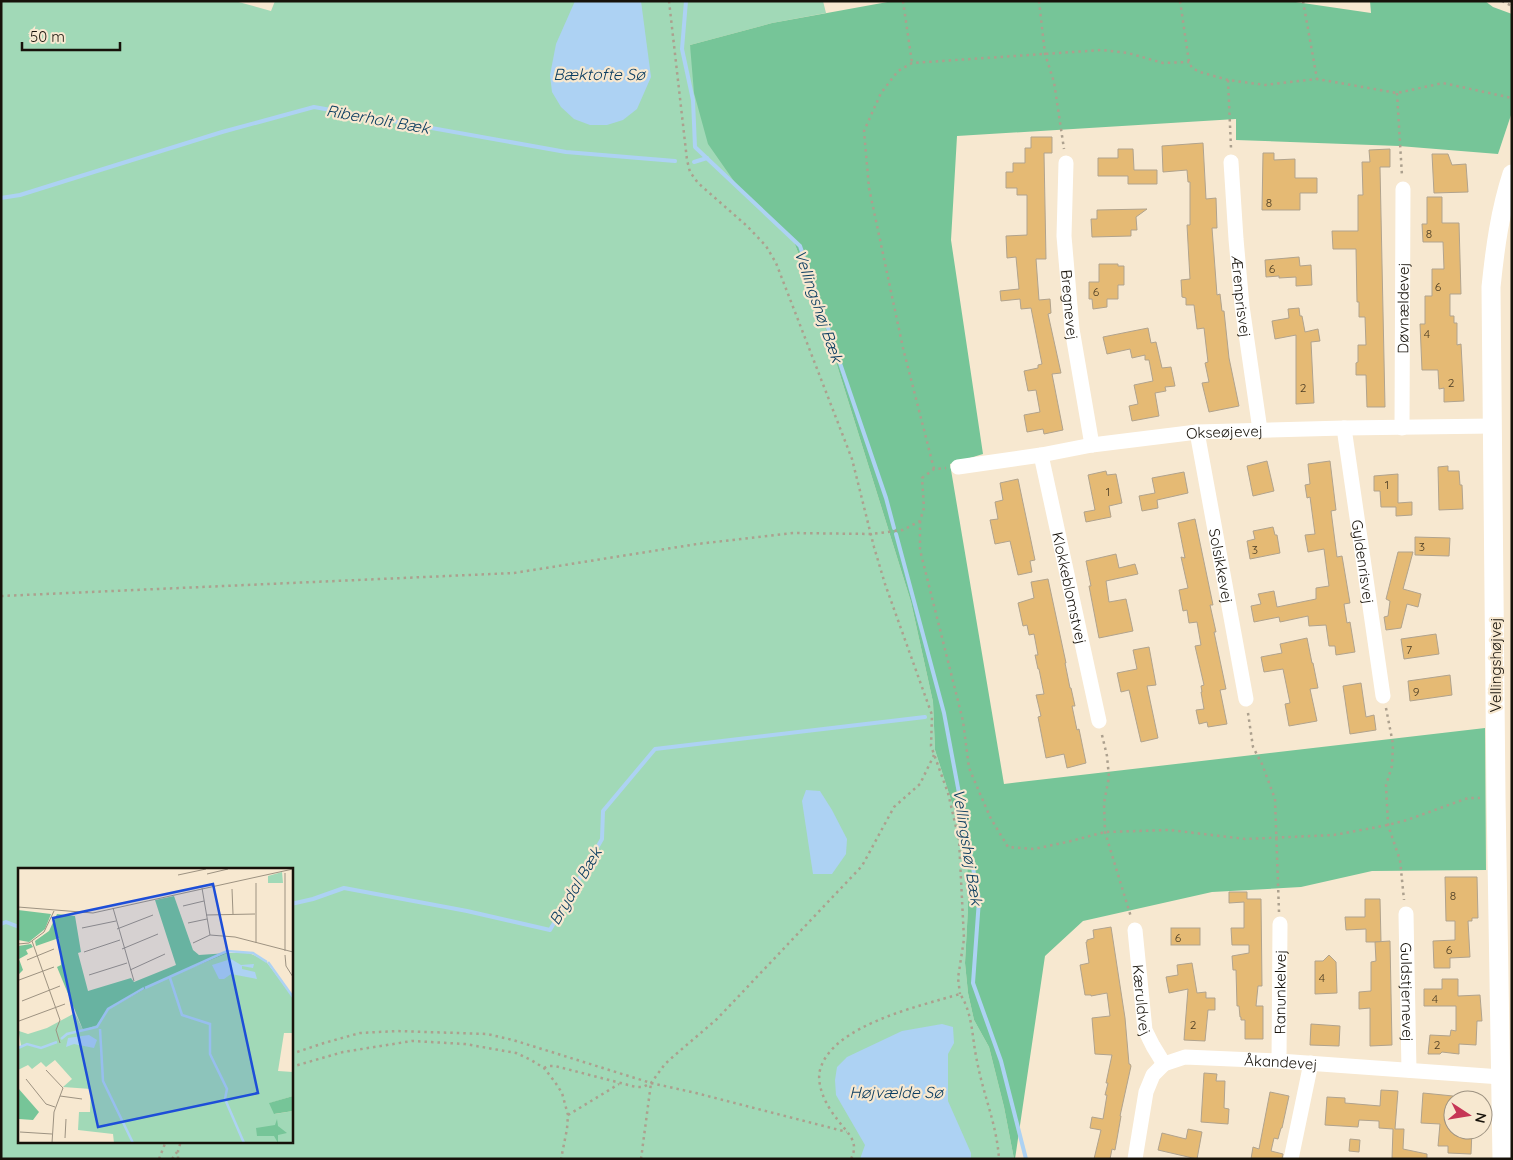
<svg xmlns="http://www.w3.org/2000/svg" width="1513" height="1160" font-family="Quicksand,sans-serif">
  <style>
    .green { fill: #a1d9b7; fill-rule: evenodd }
    .forest { fill: #76c598 }
    .water { fill: #add2f3 }
    .lines { fill: none; stroke-linecap: round; stroke-linejoin: round }
    .stream { stroke: #add2f3; stroke-width: 4 }
    .building { fill: #e5ba74; stroke: #b1a38d }
    .path { stroke: #aca08e; stroke-width: 2.5; stroke-dasharray: 2.5 4; stroke-linecap: butt }
    .minor { stroke: #fff; stroke-width: 15 }
    .tertiary { stroke: #fff; stroke-width: 19 }
    .labels { text-anchor: middle; dominant-baseline: central; stroke-width: 4.5; stroke-linejoin: round; paint-order: stroke }
    .number-label { font-size: 12px; fill: #4a3c24 }
    .street-label { font-size: 15px; fill: #17120a; stroke: #f7e8d0 }
    .water-label { font-size: 16px; font-style: italic; fill: #0b3d60; stroke: #f7e8d0 }
    .inset-river { fill: none; stroke: #add2f3; stroke-width: 2.5 }
    .inset-road { fill: none; stroke: #9d9281; stroke-width: 1 }
    .view { fill: #1d4ed8; fill-opacity: 0.15; stroke: #1d4ed8; stroke-width: 2.5 }
    .inset-edge { fill: none; stroke: #17120a; stroke-width: 2.5 }
  </style>
  <rect width="100%" height="100%" fill="#f7e8d0"/>
  <path class="green" d="M1 1H235L271 11 275 1H823L826 13 772 23 690 45 736 184 794 242 816 298 911 602 933 702 935 750 967 850 968 908 965 963 968 993 974 1020 989 1047 1004 1107 1014 1159H1ZM19 869H291V1141H19Z"/>
  <polygon class="forest" points="893,1 1289,1 1371,13 1370,1 1485,1 1493,7 1512,14 1512,112 1498,154 1399,146 1236,140 1236,119 957,136 951,240 983,454 950,464 1004,784 1485,728 1486,870 1372,871 1301,887 1212,892 1083,921 1045,956 1015,1159 1014,1159 1004,1107 989,1047 974,1020 968,993 965,963 968,908 967,850 935,750 933,702 911,602 816,298 794,242 736,184 708,144 694,93 690,45 772,23"/>
  <g class="water">
    <polygon points="575,1 641,1 651,77 637,109 623,120 607,125 590,125 574,119 561,107 552,92 550,75 556,44"/>
    <polygon points="806,790 820,791 832,810 847,839 846,854 832,874 813,874 802,801"/>
    <polygon points="942,1024 953,1027 954,1043 948,1054 948,1101 971,1153 971,1159 860,1159 865,1145 836,1095 835,1080 837,1067 847,1057 902,1031"/>
  </g>
  <g class="lines">
    <g class="stream">
      <polyline points="686,1 682,49 693,100 695,147 800,246 886,498 894,528"/>
      <polyline points="694,162 707,158"/>
      <polyline points="1,198 20,195 222,132 314,107 566,152 675,161"/>
      <polyline points="896,534 944,713 979,900 973,983 1001,1061 1026,1159"/>
      <polyline points="291,904 313,899 344,888 467,911 550,930 602,839 603,811 655,749 925,717"/>
      <polyline points="1,924 6,922 19,927"/>
    </g>
  </g>
  <g class="building">
    <polygon points="1031,137 1052,137 1052,153 1044,153 1046,259 1036,259 1039,300 1050,299 1051,313 1048,314 1061,373 1052,374 1063,430 1044,434 1043,429 1027,432 1024,415 1040,412 1036,390 1028,391 1024,371 1038,368 1038,365 1042,364 1031,308 1021,309 1020,299 1001,301 1000,291 1019,289 1016,257 1007,258 1006,236 1027,235 1027,195 1017,195 1017,188 1006,188 1006,172 1013,172 1013,163 1025,163 1025,148 1031,148"/>
    <polygon points="1203,143 1206,199 1216,198 1217,228 1212,228 1217,295 1220,294 1222,311 1224,311 1229,358 1239,406 1209,412 1202,383 1209,382 1205,363 1208,362 1204,328 1197,329 1194,305 1186,305 1186,298 1182,297 1181,280 1190,279 1187,225 1190,225 1190,182 1188,182 1187,170 1163,172 1162,146"/>
    <polygon points="1118,149 1133,149 1134,170 1157,170 1157,184 1128,184 1128,176 1098,176 1098,158 1118,158"/>
    <polygon points="1390,149 1390,167 1380,167 1385,407 1367,407 1366,375 1356,375 1356,363 1358,362 1358,345 1366,345 1365,317 1359,317 1359,302 1357,302 1356,249 1333,249 1332,231 1358,231 1358,195 1363,195 1362,162 1370,162 1369,150"/>
    <polygon points="1263,153 1274,153 1274,160 1295,159 1295,178 1317,178 1317,193 1300,193 1300,210 1262,210"/>
    <polygon points="1432,154 1448,154 1452,165 1466,164 1468,192 1434,193"/>
    <polygon points="1427,197 1442,197 1442,223 1459,223 1461,294 1450,294 1450,316 1454,316 1454,323 1457,323 1457,345 1461,344 1464,401 1444,402 1444,388 1439,389 1438,370 1422,370 1420,324 1425,324 1425,296 1432,296 1432,269 1444,269 1443,242 1423,242 1422,224 1427,224"/>
    <polygon points="1147,209 1136,217 1137,230 1131,230 1131,236 1092,237 1091,219 1097,219 1097,210"/>
    <polygon points="1299,257 1300,266 1311,265 1312,285 1296,286 1296,277 1279,278 1279,276 1266,277 1265,260"/>
    <polygon points="1099,264 1118,264 1118,266 1124,266 1124,285 1118,285 1118,299 1107,299 1107,307 1093,309 1092,299 1089,299 1089,282 1099,282"/>
    <polygon points="1299,308 1300,316 1302,316 1305,332 1318,329 1320,341 1311,342 1314,403 1296,404 1296,335 1275,339 1272,321 1289,318 1288,309"/>
    <polygon points="1148,328 1151,343 1156,342 1162,368 1171,367 1175,386 1165,387 1166,391 1155,393 1159,416 1132,421 1129,406 1138,404 1134,385 1153,381 1149,360 1145,360 1145,355 1132,358 1130,349 1107,354 1103,337"/>
    <polygon points="1267,461 1274,491 1253,496 1247,466"/>
    <polygon points="1330,461 1336,510 1331,511 1337,557 1342,556 1350,603 1344,604 1347,623 1350,622 1355,652 1336,655 1335,646 1329,646 1326,625 1309,626 1308,616 1280,622 1279,617 1254,622 1251,606 1261,604 1258,594 1274,591 1277,607 1316,599 1316,588 1329,586 1324,549 1308,552 1305,535 1315,534 1310,497 1307,498 1305,485 1310,484 1308,464"/>
    <polygon points="1448,466 1448,471 1459,471 1460,485 1462,485 1463,509 1439,510 1438,467"/>
    <polygon points="1106,471 1107,475 1116,474 1122,503 1109,506 1111,517 1086,522 1084,512 1095,510 1088,475"/>
    <polygon points="1184,472 1188,493 1157,500 1158,508 1142,511 1139,496 1155,493 1152,478"/>
    <polygon points="1398,474 1398,503 1412,502 1412,515 1396,516 1396,507 1381,507 1380,491 1374,491 1374,476"/>
    <polygon points="1018,479 1035,560 1030,561 1032,572 1018,575 1010,541 995,544 990,520 998,519 995,502 1003,500 1000,483"/>
    <polygon points="1195,519 1213,605 1210,605 1216,632 1214,632 1226,689 1220,690 1227,724 1208,727 1207,722 1199,724 1196,710 1204,709 1201,692 1202,692 1201,686 1204,685 1195,646 1201,645 1197,622 1189,623 1187,610 1183,611 1179,590 1188,588 1181,557 1185,558 1178,523"/>
    <polygon points="1273,527 1275,535 1277,535 1280,553 1250,559 1247,541 1255,539 1253,531"/>
    <polygon points="1415,537 1450,538 1449,556 1415,555"/>
    <polygon points="1398,552 1413,552 1403,589 1421,594 1418,607 1407,604 1401,628 1386,630 1384,617 1388,616 1390,601 1386,599"/>
    <polygon points="1116,554 1119,568 1135,564 1138,574 1106,581 1109,602 1126,599 1133,631 1099,638 1089,586 1091,586 1086,561"/>
    <polygon points="1048,579 1066,663 1065,663 1070,688 1071,688 1075,706 1072,706 1077,730 1079,729 1086,763 1067,768 1064,754 1046,758 1038,717 1041,716 1036,695 1044,694 1039,669 1038,669 1035,655 1038,655 1034,634 1029,635 1027,625 1023,626 1018,603 1034,598 1031,582"/>
    <polygon points="1436,634 1439,654 1404,659 1401,639"/>
    <polygon points="1307,638 1312,663 1313,663 1318,688 1310,689 1317,721 1289,726 1285,704 1290,703 1283,669 1264,672 1261,657 1282,653 1280,644"/>
    <polygon points="1149,647 1156,685 1147,686 1158,738 1141,742 1129,690 1121,692 1117,673 1137,669 1133,650"/>
    <polygon points="1450,675 1452,695 1410,701 1408,681"/>
    <polygon points="1361,683 1366,717 1374,715 1376,730 1350,734 1343,686"/>
    <polygon points="1445,877 1477,877 1478,918 1472,918 1472,921 1468,921 1470,957 1450,958 1450,968 1434,968 1433,941 1455,940 1455,921 1446,921"/>
    <polygon points="1229,892 1247,892 1247,899 1261,899 1262,986 1258,986 1256,1006 1263,1006 1263,1039 1245,1039 1245,1020 1241,1020 1241,1017 1240,1017 1239,1006 1237,1006 1236,970 1233,970 1232,956 1249,953 1249,945 1232,945 1231,928 1244,928 1244,902 1229,903"/>
    <polygon points="1365,899 1380,899 1381,942 1366,942 1366,929 1346,930 1345,917 1365,917"/>
    <polygon points="1111,927 1125,1018 1129,1064 1130,1064 1131,1066 1120,1116 1121,1116 1115,1150 1112,1149 1110,1159 1094,1159 1101,1130 1090,1128 1092,1117 1103,1119 1107,1095 1105,1095 1108,1083 1106,1083 1112,1055 1095,1054 1092,1018 1110,1016 1107,993 1091,996 1091,995 1085,995 1080,965 1089,963 1086,942 1087,942 1087,940 1094,938 1093,930"/>
    <rect x="1171" y="928" width="29" height="17"/>
    <polygon points="1390,941 1392,1045 1370,1046 1370,1008 1359,1009 1359,992 1371,991 1371,962 1376,961 1375,942"/>
    <polygon points="1329,955 1336,962 1337,993 1315,994 1315,961 1323,961"/>
    <polygon points="1192,963 1197,993 1206,992 1206,998 1215,998 1215,1010 1208,1010 1205,1041 1184,1040 1188,989 1169,993 1166,977 1178,975 1177,965"/>
    <polygon points="1442,979 1458,979 1458,996 1480,995 1482,1021 1477,1021 1476,1045 1459,1044 1459,1054 1442,1052 1440,1054 1428,1054 1430,1035 1450,1036 1451,1030 1456,1031 1456,1006 1424,1006 1424,989 1442,989"/>
    <polygon points="1311,1024 1340,1026 1339,1046 1310,1045"/>
    <polygon points="1204,1073 1217,1074 1216,1081 1225,1081 1224,1108 1229,1109 1228,1124 1201,1122"/>
    <polygon points="1381,1090 1398,1091 1395,1129 1404,1129 1403,1149 1427,1154 1427,1159 1392,1159 1393,1129 1379,1128 1379,1121 1359,1120 1358,1127 1325,1125 1327,1097 1345,1098 1345,1103 1380,1106"/>
    <polygon points="1270,1092 1289,1096 1282,1128 1281,1128 1278,1139 1274,1138 1271,1151 1283,1154 1282,1159 1251,1159 1253,1147 1259,1149"/>
    <polygon points="1423,1093 1453,1096 1453,1130 1472,1130 1471,1154 1448,1153 1448,1146 1438,1146 1440,1124 1421,1123"/>
    <polygon points="1188,1129 1202,1132 1197,1159 1158,1150 1162,1133 1186,1139"/>
    <polygon points="1350,1139 1360,1140 1359,1152 1349,1151"/>
  </g>
  <g class="lines">
    <g class="path">
      <polyline points="669,1 687,160 690,172 698,183 747,226 766,246 776,263 852,459 874,547 885,584 932,715 931,746 948,793 959,840 964,939 958,978 960,994"/>
      <polyline points="903,1 912,63"/>
      <polyline points="1039,1 1045,54 1054,82 1064,149"/>
      <polyline points="1180,1 1189,62 1192,68 1200,72 1228,80 1265,85 1317,79 1397,93 1443,83 1512,98"/>
      <polyline points="1303,1 1317,79"/>
      <polyline points="1502,1 1512,6"/>
      <polyline points="1228,80 1231,148"/>
      <polyline points="1397,93 1402,176"/>
      <polyline points="934,469 903,348 869,188 864,131 881,93 898,71 912,63 1102,50 1128,53 1163,63 1189,62"/>
      <polyline points="920,521 920,550 963,721 969,768 990,817 1008,847 1034,849 1067,842 1105,832 1169,830 1246,839 1334,835 1388,825 1407,820 1468,798 1480,798"/>
      <polyline points="1,596 514,573 697,544 793,533 872,534 903,530 920,521 924,508 922,478 934,469 946,468"/>
      <polyline points="1386,708 1393,744 1392,766 1386,785 1388,825 1400,860 1404,900"/>
      <polyline points="1248,713 1253,747 1262,764 1275,799 1279,912"/>
      <polyline points="1102,735 1107,756 1109,777 1104,803 1105,832 1131,917"/>
      <polyline points="291,1054 324,1043 360,1033 397,1031 487,1034 513,1040 651,1083 696,1093 847,1132"/>
      <polyline points="291,1067 343,1052 412,1041 465,1044 516,1053 531,1060 544,1068 555,1082 562,1093 568,1115 567,1129 561,1159"/>
      <polyline points="544,1068 548,1066 555,1066 636,1087 643,1087 651,1083 665,1064 675,1055 717,1019 862,866 894,807 920,784 934,755"/>
      <polyline points="568,1115 619,1084"/>
      <polyline points="159,1159 166,1141"/>
      <polyline points="172,1159 177,1152"/>
      <polyline points="178,1159 178,1151 181,1141"/>
      <polyline points="641,1159 651,1083"/>
      <path d="M851 1159C860 1141 847 1133 837 1119 827 1107 816 1086 820 1070 832 1025 920 1006 960 994 973 1013 972 1039 977 1061 983 1094 997 1125 999 1159"/>
    </g>
    <g class="minor">
      <path id="s1" d="M1231 162 1236 239 1242 306 1260 430"/>
      <path id="s2" d="M1066 163 1064 236 1072 329 1092 445"/>
      <path id="s3" d="M1344 428 1383 696"/>
      <path id="s4" d="M1402 428 1403 189"/>
      <path id="s5" d="M1197 432 1246 699"/>
      <path id="s6" d="M1041 455 1099 721"/>
      <path id="s7" d="M958 467 1041 455 1092 445 1197 432 1344 428 1493 426"/>
      <path id="s8" d="M1406 914 1409 1070"/>
      <path id="s9" d="M1135 930 1145 1030 1153 1046 1164 1064"/>
      <path id="s10" d="M1279 1061 1280 924"/>
      <path id="s11" d="M1135 1159 1146 1092 1153 1075 1164 1064 1185 1057 1279 1061 1501 1077"/>
      <polyline points="1291,1159 1311,1063"/>
    </g>
    <path class="tertiary" d="M1502 1159 1496 798 1491 287C1495 248 1500 211 1512 174"/>
  </g>
  <g class="labels">
    <g class="number-label">
      <text x="1269" y="202">8</text>
      <text x="1429" y="233">8</text>
      <text x="1272" y="268">6</text>
      <text x="1438" y="286">6</text>
      <text x="1096" y="291">6</text>
      <text x="1427" y="333">4</text>
      <text x="1451" y="382">2</text>
      <text x="1303" y="387">2</text>
      <text x="1387" y="484">1</text>
      <text x="1108" y="491">1</text>
      <text x="1422" y="546">3</text>
      <text x="1255" y="549">3</text>
      <text x="1409" y="649">7</text>
      <text x="1416" y="691">9</text>
      <text x="1453" y="895">8</text>
      <text x="1178" y="937">6</text>
      <text x="1449" y="949">6</text>
      <text x="1322" y="977">4</text>
      <text x="1435" y="998">4</text>
      <text x="1193" y="1024">2</text>
      <text x="1437" y="1044">2</text>
    </g>
    <g class="street-label">
      <text stroke="none"><textPath href="#s1" startOffset="135">Ærenprisvej</textPath></text>
      <text stroke="none"><textPath href="#s2" startOffset="142">Bregnevej</textPath></text>
      <text stroke="none"><textPath href="#s4" startOffset="120">Døvnældevej</textPath></text>
      <text stroke="none"><textPath href="#s7" startOffset="269">Okseøjevej</textPath></text>
      <text stroke="none"><textPath href="#s3" startOffset="135">Gyldenrisvej</textPath></text>
      <text stroke="none"><textPath href="#s5" startOffset="136">Solsikkevej</textPath></text>
      <text stroke="none"><textPath href="#s6" startOffset="136">Klokkeblomstvej</textPath></text>
      <text transform="translate(1495 665) rotate(-90)">Vellingshøjvej</text>
      <text stroke="none"><textPath href="#s10" startOffset="69">Ranunkelvej</textPath></text>
      <text stroke="none"><textPath href="#s8" startOffset="78">Guldstjernevej</textPath></text>
      <text stroke="none"><textPath href="#s9" startOffset="70">Kæruldvej</textPath></text>
      <text stroke="none"><textPath href="#s11" startOffset="220">Åkandevej</textPath></text>
    </g>
    <g class="water-label">
      <text x="599" y="74">Bæktofte Sø</text>
      <text transform="translate(378 119) rotate(10)">Riberholt Bæk</text>
      <text transform="translate(819 306) rotate(71)">Vellingshøj Bæk</text>
      <text transform="translate(968 847) rotate(81)">Vellingshøj Bæk</text>
      <text transform="translate(575 886) rotate(-59)">Brydal Bæk</text>
      <text x="896" y="1092">Højvælde Sø</text>
    </g>
  </g>
  <g transform="translate(18 868)">
    <rect width="275" height="275" fill="#f7e8d0"/>
    <path d="M264 4 265 15H250V8ZM210 85H231L247 92 275 129V165H266L260 203 275 204V228L252 235 257 246 275 243V275H96L95 266 60 262 61 244H72L73 221 45 219 54 211 37 192 28 199 23 194 14 201 10 197 0 202V180L3 178 0 158 1 163 10 166 29 160 57 145 65 162 83 152 90 142 136 116Z" fill="#a1d9b7"/>
    <path d="M156 28 175 82 181 87 210 85 136 116 90 142 79 157 65 162 39 99 43 97 41 70 18 78 17 73 31 63 39 46 57 48 63 84 60 85 70 123 113 110 116 114 158 97 137 32ZM0 42 33 46 27 61 11 74 0 72ZM13 76 15 79 8 82 10 86 1 91 5 102 0 107V78ZM0 220 21 244 15 252 1 251ZM275 228V243L256 246 251 235ZM259 251 260 258 269 265 260 267V275L256 268H239L238 260 257 257Z" fill="#76c598"/>
    <path d="M213 91 223 97 236 96 235 100 224 98V101L237 104 239 111 213 106 206 111H201L194 97ZM71 167 79 172 76 180 56 176 48 179 50 170Z" fill="#add2f3"/>
    <path class="inset-river" d="M250 94 275 129M152 110 164 147 192 156V186L209 221 207 231 226 275M127 120 209 83 235 85 249 94M82 161 85 213 115 275M43 171 49 166 79 159 90 141 126 120M0 180 9 176 23 180 39 174"/>
    <path class="inset-road" d="M267 5V83M189 6 210 1M160 7 188 1M238 15V75M184 20 192 67 217 69 275 84M214 21 215 46M165 38 186 33M0 39 75 45 275 1M95 40 116 113M188 47 237 46M170 55 189 51M64 60 98 53M99 61 135 47M14 73 42 152 38 162 42 175M175 75 192 67M0 76 11 75 26 64 36 43M104 81 140 66M66 84 102 72M267 87 268 98 275 109M9 92 36 81M112 102 147 86M71 107 109 95M1 112 36 99M4 133 42 118M1 153 47 136M28 202 45 220 36 244 34 275M8 211 28 236 37 239M42 228 64 231M2 264 34 266M47 270 48 251"/>
    <path class="view" d="M195 16 240 225 80 259 35 50Z"/>
    <rect width="275" height="275" class="inset-edge"/>
  </g>
  <rect width="1513" height="1160" fill="none" stroke="#17120a" stroke-width="5"/>
  <g transform="translate(1468 1115) rotate(102)"><circle r="24" fill="#f7e8d0" stroke="#9d9281"/>
  <path d="M0-4L9 19L0 12L-9 19Z" fill="#c63656"/>
  <text y="-8" font-size="14" font-weight="bold" text-anchor="middle" fill="#17120a">N</text>
  </g>
  <path d="M22 42v8h98v-8" fill="none" stroke="#17120a" stroke-width="2.5"/>
  <text x="30" y="42" font-size="15" fill="#17120a" stroke="#f7e8d0" stroke-width="4" paint-order="stroke">50 m</text>
</svg>
